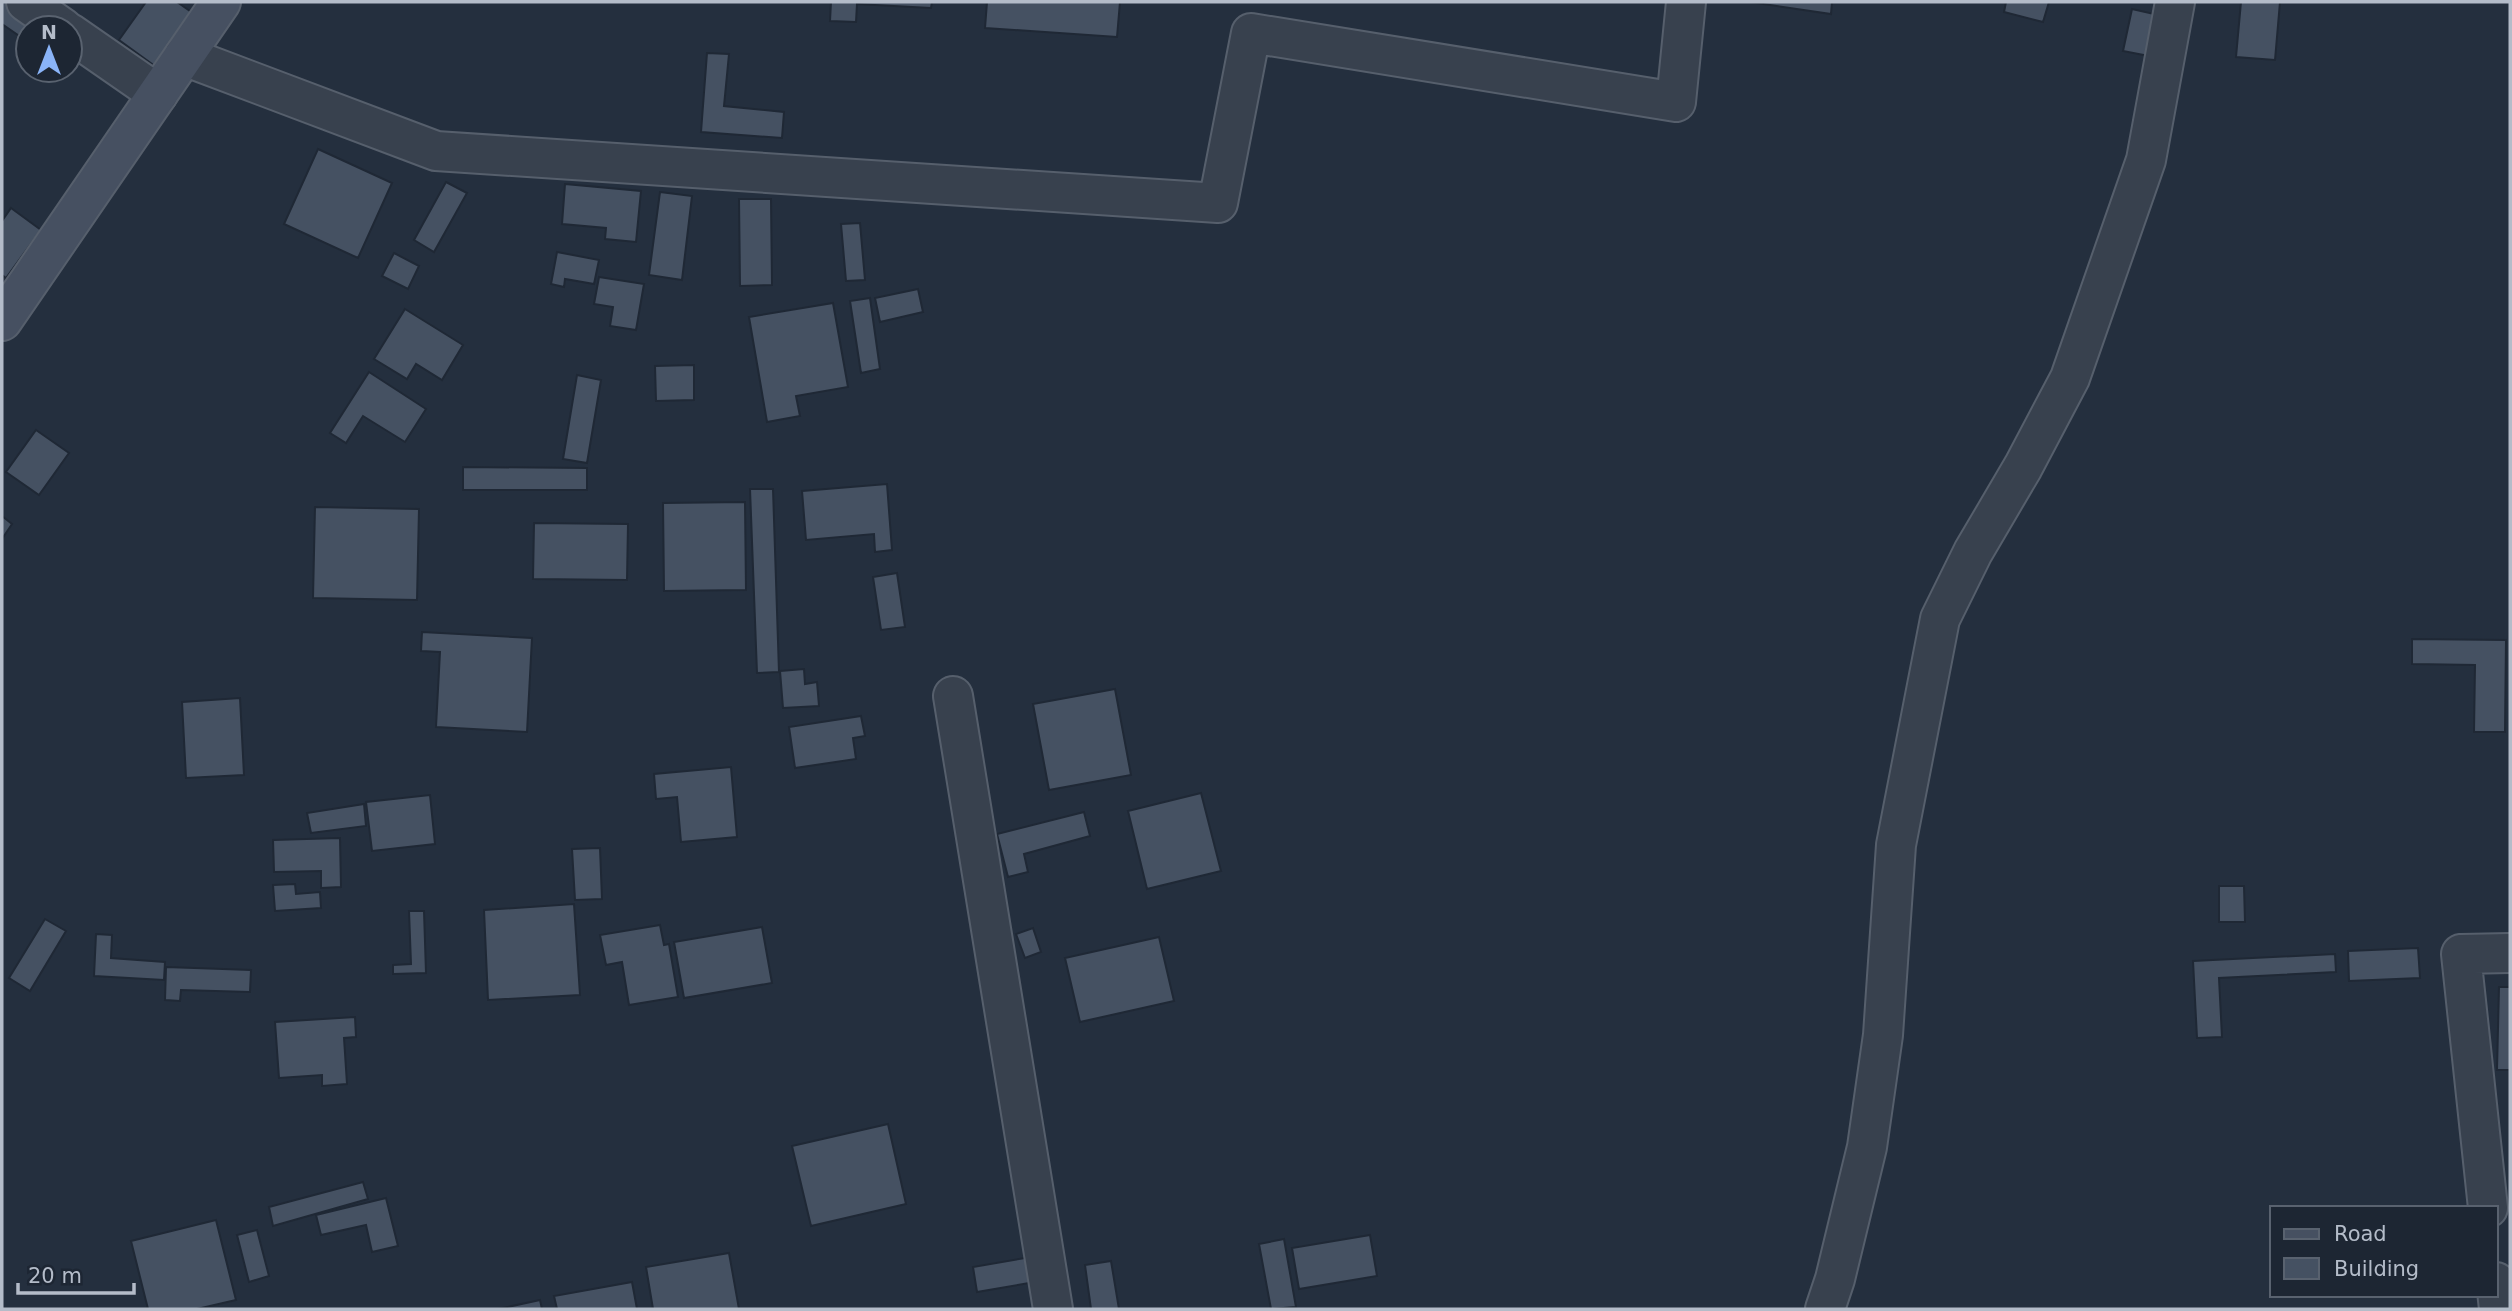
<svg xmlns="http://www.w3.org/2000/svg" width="2512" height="1311" font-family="'DejaVu Sans',sans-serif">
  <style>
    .building { fill: #455162; stroke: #1f2835; stroke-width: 2 }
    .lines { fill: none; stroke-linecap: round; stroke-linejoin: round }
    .street-casing { stroke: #565f6c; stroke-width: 42 }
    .secondary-casing { stroke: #565f6c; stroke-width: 42 }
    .street { stroke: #38414e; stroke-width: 38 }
    .secondary { stroke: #465061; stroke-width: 38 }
  </style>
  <rect width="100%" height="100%" fill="#242f3e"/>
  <g class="building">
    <polygon points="2,2 16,2 41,28 28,28 28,42 2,24"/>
    <polygon points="146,2 177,2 197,16 159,69 119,40"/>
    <polygon points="831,2 932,2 931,8 857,4 856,22 830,21"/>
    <polygon points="987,2 1120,2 1117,37 985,28"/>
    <polygon points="1750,2 1832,2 1831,14"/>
    <polygon points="2006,2 2049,2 2043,22 2004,12"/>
    <polygon points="2241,2 2280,2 2275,60 2236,57"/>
    <polygon points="2132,9 2163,16 2154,57 2123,51"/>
    <polygon points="707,53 729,54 724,106 784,112 782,138 701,132"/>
    <polygon points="318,149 392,183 358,258 284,224"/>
    <polygon points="446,182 467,193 434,252 414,240"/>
    <polygon points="565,184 641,191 636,242 605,239 606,228 562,224"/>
    <polygon points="660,192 692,196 682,280 649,275"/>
    <polygon points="739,199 771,199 772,285 740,286"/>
    <polygon points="11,208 41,230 6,278 2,275 2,221"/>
    <polygon points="860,223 865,280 846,281 841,224"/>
    <polygon points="557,252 599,260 594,284 565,279 564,287 551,284"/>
    <polygon points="394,253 419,266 408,289 382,276"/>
    <polygon points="599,277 644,284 636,330 610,326 613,307 594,304"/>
    <polygon points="918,289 923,312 880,322 875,298"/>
    <polygon points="870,298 880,369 861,373 850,301"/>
    <polygon points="833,303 848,387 796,396 800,416 767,422 749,317"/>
    <polygon points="405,309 463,345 442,380 416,364 407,379 374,359"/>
    <polygon points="694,365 694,400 656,401 655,366"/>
    <polygon points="369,372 426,409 405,442 363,416 346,443 330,433"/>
    <polygon points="577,375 601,380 587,463 563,459"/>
    <polygon points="36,430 69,453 39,495 6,472"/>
    <polygon points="463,467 587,468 587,490 463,490"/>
    <polygon points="887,484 892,550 875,552 874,534 806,540 802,491"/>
    <polygon points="750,489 773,489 779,672 757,673"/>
    <polygon points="745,502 746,590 664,591 663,503"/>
    <polygon points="315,507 419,509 417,600 313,598"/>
    <polygon points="2,516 12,524 2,539"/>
    <polygon points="534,523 628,524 627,580 533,579"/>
    <polygon points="897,573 905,627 881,630 873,577"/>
    <polygon points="422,632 532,638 527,732 436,727 440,652 421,651"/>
    <polygon points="2412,639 2506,640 2505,732 2474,732 2475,665 2412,664"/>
    <polygon points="804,669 805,684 817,682 819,706 783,708 780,671"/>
    <polygon points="1115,689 1131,775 1049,790 1033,704"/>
    <polygon points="240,698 244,775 186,778 182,702"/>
    <polygon points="861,716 865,736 853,738 856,759 795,768 789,727"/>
    <polygon points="731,767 737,837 681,842 677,797 656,799 654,774"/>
    <polygon points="1201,793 1221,871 1147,889 1128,811"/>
    <polygon points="430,795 435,844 372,851 366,802"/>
    <polygon points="364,804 366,826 311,833 307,813"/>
    <polygon points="1084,812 1090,836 1024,854 1028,872 1008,877 997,834"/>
    <polygon points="340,838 341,887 321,888 321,871 274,872 273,840"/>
    <polygon points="600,848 602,899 575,900 572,849"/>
    <polygon points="295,884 296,894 320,892 321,908 275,911 273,885"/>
    <polygon points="2219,886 2244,886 2245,922 2219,922"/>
    <polygon points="574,904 580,995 488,1000 484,910"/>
    <polygon points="409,911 424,911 426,973 393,974 393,965 411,964"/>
    <polygon points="45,919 66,931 30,991 9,978"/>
    <polygon points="660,925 664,945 669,944 678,997 629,1005 622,962 606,965 600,935"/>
    <polygon points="762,927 772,983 684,998 674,942"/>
    <polygon points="1033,928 1041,952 1025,958 1016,934"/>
    <polygon points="96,934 112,935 111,958 165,962 164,980 94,976"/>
    <polygon points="1159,937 1174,1001 1080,1022 1065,958"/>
    <polygon points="2418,948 2420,978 2349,981 2348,951"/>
    <polygon points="2335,954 2336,972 2219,978 2222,1037 2197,1038 2193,961"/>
    <polygon points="166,967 251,970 250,992 181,990 180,1001 165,1000"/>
    <polygon points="2499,987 2510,987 2510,1070 2497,1070"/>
    <polygon points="355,1017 356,1037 344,1038 347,1084 322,1086 322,1075 279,1078 275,1022"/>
    <polygon points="888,1124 906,1204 811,1226 792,1146"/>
    <polygon points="363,1182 368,1199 273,1226 269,1207"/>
    <polygon points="386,1198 398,1246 372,1252 366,1225 321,1235 316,1215"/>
    <polygon points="216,1220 236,1300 197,1309 148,1309 131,1241"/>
    <polygon points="257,1230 269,1276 249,1282 237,1235"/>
    <polygon points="1370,1235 1377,1276 1299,1289 1292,1248"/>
    <polygon points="1284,1239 1296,1307 1271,1309 1259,1244"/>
    <polygon points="729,1253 739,1309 653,1309 646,1267"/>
    <polygon points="1031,1257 1035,1282 977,1292 973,1267"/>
    <polygon points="1111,1261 1119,1309 1091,1309 1085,1265"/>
    <polygon points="632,1282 637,1309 557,1309 554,1296"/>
    <polygon points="540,1300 542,1309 498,1309"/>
  </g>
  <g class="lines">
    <g class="street-casing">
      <g id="street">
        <polyline points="26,2 63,28"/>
        <polyline points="70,33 158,94"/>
        <polyline points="184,56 436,151 1218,203 1251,33 1676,102 1686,2"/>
        <polyline points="953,696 1053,1309"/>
        <polyline points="2488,1208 2461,954 2510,953"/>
        <polyline points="2496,1282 2499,1309"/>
        <polyline points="1825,1309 1835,1279 1867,1147 1883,1035 1896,845 1940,619 1973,552 2023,467 2070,378 2146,160 2175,2"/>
      </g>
    </g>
    <g class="secondary-casing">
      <polyline id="secondary" points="2,321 221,2"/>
    </g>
    <use href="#street" class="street"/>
    <use href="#secondary" class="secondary"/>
  </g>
  <rect width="2512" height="1311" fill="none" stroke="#b4bcc9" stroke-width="7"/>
  <rect x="2270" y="1206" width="228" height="91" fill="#1d2633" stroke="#59626f" stroke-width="2"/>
  <rect x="2284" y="1229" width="35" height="10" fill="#465061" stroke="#59626f" stroke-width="2"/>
  <text x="2334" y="1241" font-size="21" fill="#b4bcc9">Road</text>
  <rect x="2284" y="1258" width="35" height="21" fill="#455162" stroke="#59626f" stroke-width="2"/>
  <text x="2334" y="1276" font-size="21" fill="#b4bcc9">Building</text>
  <g transform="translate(49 49)"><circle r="33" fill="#1d2633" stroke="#59626f" stroke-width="2"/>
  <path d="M0-5L12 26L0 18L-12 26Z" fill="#8ab4f8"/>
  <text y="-10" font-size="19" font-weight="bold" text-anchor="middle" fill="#b4bcc9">N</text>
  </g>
  <path d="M18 1283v10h116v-10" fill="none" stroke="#b4bcc9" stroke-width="3.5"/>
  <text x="28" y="1283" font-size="21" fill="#b4bcc9" stroke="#1d2633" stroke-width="5" paint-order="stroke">20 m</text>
</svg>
